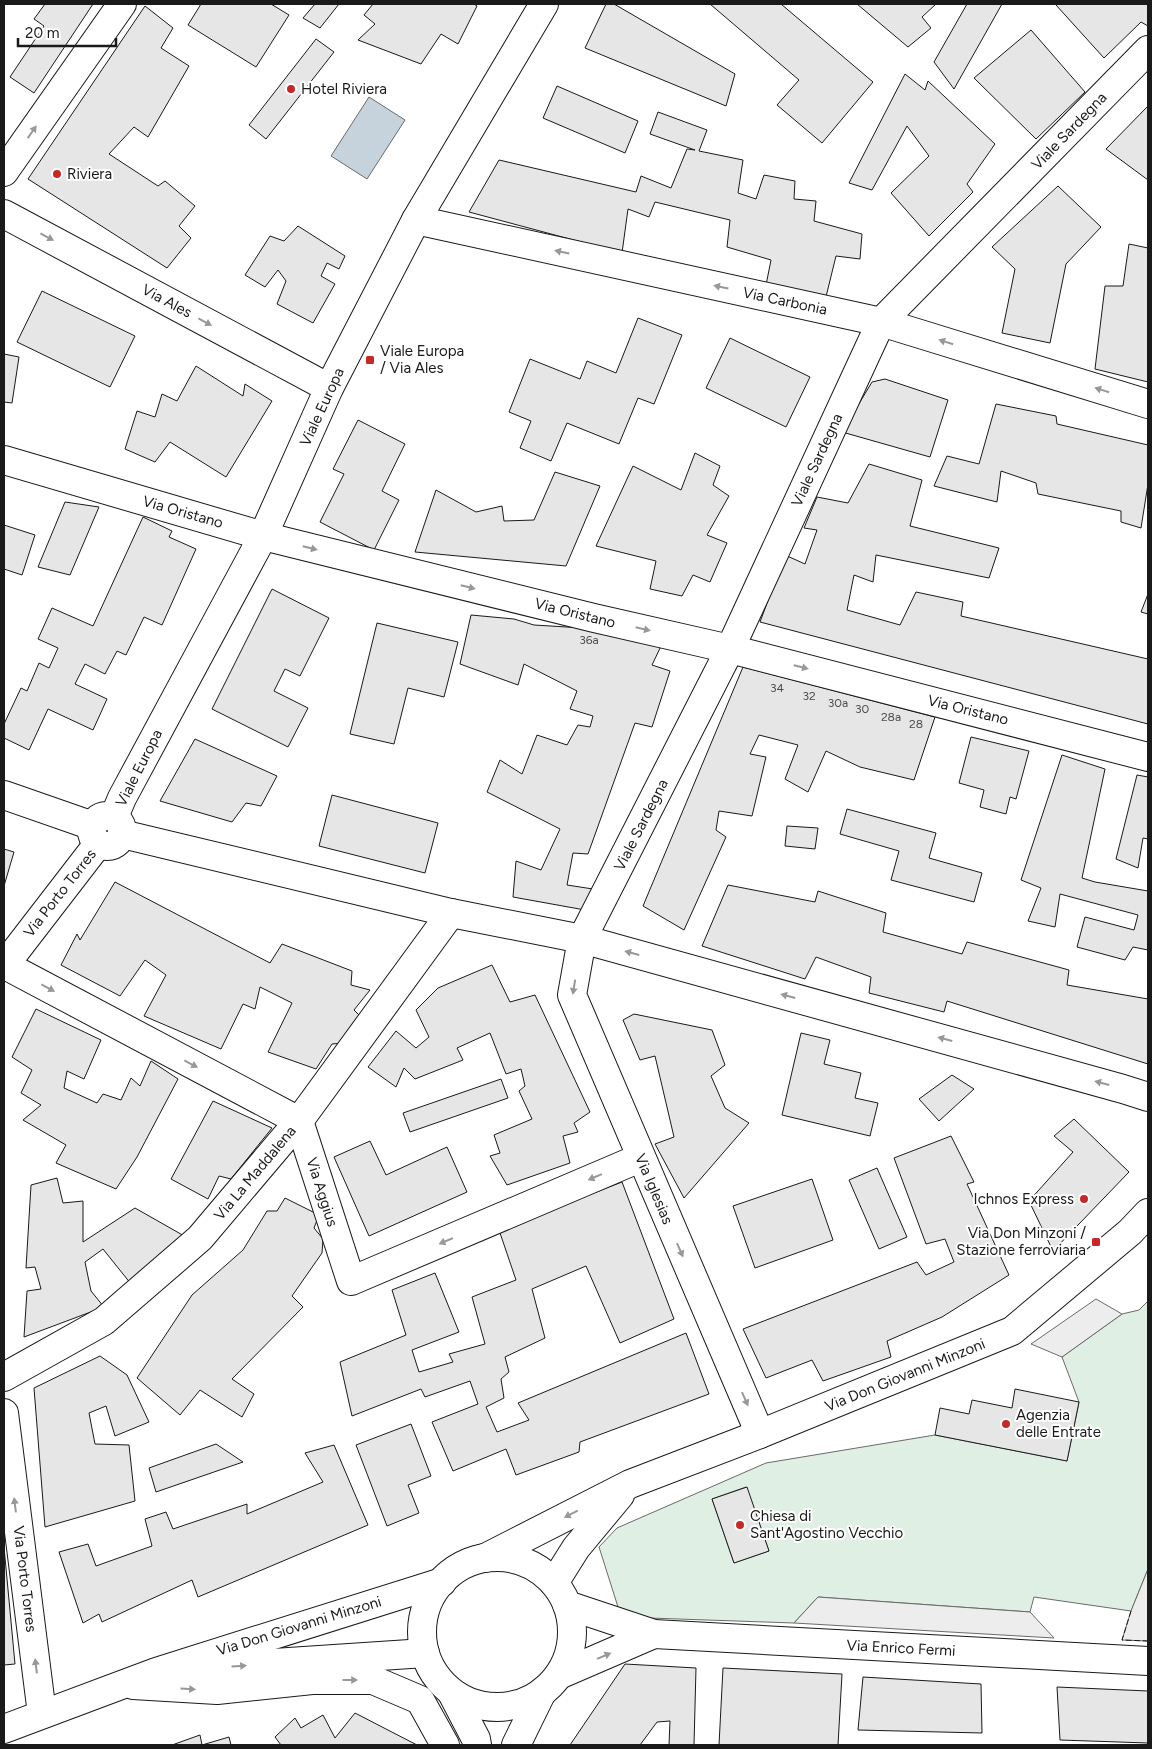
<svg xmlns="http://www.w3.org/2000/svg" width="1152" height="1749" font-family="Figtree,sans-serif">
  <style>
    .green { fill: #e0efe3; stroke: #6a6a6a; fill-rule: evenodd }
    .parking { fill: #ededed; stroke: #6a6a6a }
    .water { fill: #c6d2dc; stroke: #6a6a6a }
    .building { fill: #e6e6e6; stroke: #1a1a1a }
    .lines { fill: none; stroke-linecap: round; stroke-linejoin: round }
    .minor-casing { stroke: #1a1a1a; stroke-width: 30 }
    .tertiary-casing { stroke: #1a1a1a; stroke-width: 30 }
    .primary-casing { stroke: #1a1a1a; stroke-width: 30 }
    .minor { stroke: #fff; stroke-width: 28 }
    .tertiary { stroke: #fff; stroke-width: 28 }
    .primary { stroke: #fff; stroke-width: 28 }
    .fence { stroke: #1a1a1a; stroke-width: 1; stroke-dasharray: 6 2.5; stroke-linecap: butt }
    .oneway { fill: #989898 }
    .poi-dot { fill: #c62828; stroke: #fff; stroke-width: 2 }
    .labels { text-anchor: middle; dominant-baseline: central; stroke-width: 4; stroke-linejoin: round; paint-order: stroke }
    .number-label { font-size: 12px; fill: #4d4d4d }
    .poi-label { font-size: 15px; fill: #1a1a1a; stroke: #fff; text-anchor: start }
    .street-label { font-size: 15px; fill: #1a1a1a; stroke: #fff }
  </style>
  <rect width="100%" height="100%" fill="#fff"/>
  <path class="green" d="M1148 1301V1569L1131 1611 1034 1597 1030 1612 818 1597 794 1623 649 1618 618 1607 599 1547 617 1528 766 1463 935 1435 1067 1461 1079 1402 1062 1357 1122 1314 1139 1310ZM746 1487 769 1551 734 1563 712 1499Z"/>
  <g class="parking">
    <polygon points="1096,1299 1122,1314 1062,1357 1031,1344"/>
    <polygon points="1148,1569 1148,1641 1122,1640 1131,1611"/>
    <polygon points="818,1597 1030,1612 1054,1638 794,1623"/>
  </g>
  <polygon class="water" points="369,97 405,120 367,179 331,156"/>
  <g class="building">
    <polygon points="45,4 93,4 34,93 10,77 44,26 34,19"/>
    <polygon points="201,4 271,4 289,15 256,67 188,25"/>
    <polygon points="315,4 339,4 320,28 303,18"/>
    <polygon points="373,4 474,4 477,6 458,44 441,34 421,64 358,40 375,24 364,15"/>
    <polygon points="606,4 614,4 735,74 726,106 585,48"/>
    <polygon points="710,4 781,4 873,82 822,143 777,105 799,80"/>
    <polygon points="857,4 936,4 922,17 931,28 908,47"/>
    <polygon points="967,4 1002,4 954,89 934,62"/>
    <polygon points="1057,4 1148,4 1148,26 1141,22 1104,58 1056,5"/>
    <polygon points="145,6 173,28 161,48 189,66 148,137 134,127 109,154 158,186 165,181 195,206 179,226 191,238 167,268 28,179"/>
    <polygon points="1031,30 1085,92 1036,139 974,78"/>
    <polygon points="316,39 334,52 266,139 249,125"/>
    <polygon points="905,74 925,90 928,81 995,144 967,184 973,192 929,236 891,193 929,156 907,126 872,190 849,183"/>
    <polygon points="557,86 638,121 625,153 543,118"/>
    <polygon points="1148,106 1148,180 1106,149"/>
    <polygon points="658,112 707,130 699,151 743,160 738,193 756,199 764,175 795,181 794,199 816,201 814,221 862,234 860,259 836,256 823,309 764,295 771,260 727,247 730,220 655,202 649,217 628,209 622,253 469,212 499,160 636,192 641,176 671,188 687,149 695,150 650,134"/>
    <polygon points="1058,186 1101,227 1066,264 1050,343 1002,333 1015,269 992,247"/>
    <polygon points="298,226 345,256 339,269 327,263 321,276 335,284 313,323 277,304 286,281 278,270 265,287 245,275 270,236 284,241"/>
    <polygon points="1129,244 1148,248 1148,382 1095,369 1105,286 1123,286"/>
    <polygon points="42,291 135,336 110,387 17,342"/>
    <polygon points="638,318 682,335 654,404 638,398 619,444 567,423 551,461 520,448 531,421 509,412 530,359 580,379 587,361 616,373"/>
    <polygon points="730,338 810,377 786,427 706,388"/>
    <polygon points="4,354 19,357 12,403 4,402"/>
    <polygon points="196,366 243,396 245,384 272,401 226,477 170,442 155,462 125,449 137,411 155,417 162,394 177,401"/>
    <polygon points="885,379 948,400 930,457 842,432 872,382"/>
    <polygon points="996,404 1056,416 1057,424 1148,445 1148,484 1141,528 1121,522 1121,511 1038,494 1036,483 1001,471 997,502 934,486 947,456 979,464"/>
    <polygon points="358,420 405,444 382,491 399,500 374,550 320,522 344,474 333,469"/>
    <polygon points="695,453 720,466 713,485 729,496 707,535 727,543 710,582 693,575 682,596 650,589 656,561 596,546 633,466 681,490"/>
    <polygon points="869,464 922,480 910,526 999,548 989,578 876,555 873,582 854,575 847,610 900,625 916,592 963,602 961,616 1148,659 1148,724 760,622 785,555 805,564 817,530 804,528 817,497 848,503"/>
    <polygon points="555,472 600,486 566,566 415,552 436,490 476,512 502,506 504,521 534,520"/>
    <polygon points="65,502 99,507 70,575 38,567"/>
    <polygon points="143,517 172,531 169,537 196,549 162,625 144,617 126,655 117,651 105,674 85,664 75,684 107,699 93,730 48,709 29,750 4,738 4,724 21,688 27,691 39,663 49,668 58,648 38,639 52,608 93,626"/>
    <polygon points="4,525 35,535 22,575 4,569"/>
    <polygon points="272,589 329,618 300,676 285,669 274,691 308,708 288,747 212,709"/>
    <polygon points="1148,594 1148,614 1141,612"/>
    <polygon points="471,615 514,619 534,625 600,629 662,644 652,665 670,671 652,727 635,723 588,854 573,853 567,885 593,889 585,910 513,897 516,861 541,870 560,829 487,792 500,760 522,774 537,735 567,745 578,725 590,727 593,716 570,709 577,691 524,664 518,685 460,664"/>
    <polygon points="377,623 458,642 444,697 408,688 394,744 350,734"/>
    <polygon points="743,667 935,717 914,780 860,767 826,751 808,792 785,779 798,745 759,735 750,754 766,757 752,816 719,811 716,830 726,837 684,930 643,906"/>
    <polygon points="971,737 1029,751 1016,799 1010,797 1006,814 980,807 984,790 959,783"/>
    <polygon points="195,739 277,776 261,806 246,803 232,822 160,801"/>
    <polygon points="1062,755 1105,769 1082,878 1095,882 1148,891 1148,950 1133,947 1125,960 1077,947 1085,917 1134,930 1138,915 1060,894 1055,927 1028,921 1041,888 1021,880"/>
    <polygon points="1137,775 1148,777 1148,839 1143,838 1138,868 1116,859"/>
    <polygon points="332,795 438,823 425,873 319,846"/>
    <polygon points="847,809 936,833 929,858 982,873 974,902 891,880 899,851 840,834"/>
    <polygon points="787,826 818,828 815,849 785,846"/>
    <polygon points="4,849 14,852 4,886"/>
    <polygon points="115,882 270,963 282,944 352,971 351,985 370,990 354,1010 363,1019 345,1043 332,1044 316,1069 268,1052 292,1003 260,987 255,1009 243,1004 221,1049 144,1016 166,975 145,960 120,996 61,965 77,934 80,940"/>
    <polygon points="728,885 815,902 818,891 886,913 883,932 962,954 967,942 1069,970 1067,985 1148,999 1148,1064 947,1001 944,1012 869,993 871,977 816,957 805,979 702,946"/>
    <polygon points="492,965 510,1002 535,995 590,1112 574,1123 578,1132 563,1136 570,1163 507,1185 490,1156 500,1153 494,1135 532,1119 519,1091 525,1086 521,1069 506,1074 490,1033 457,1048 463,1060 415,1079 404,1068 396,1087 368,1067 396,1031 416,1048 429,1037 416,1010 438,988"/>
    <polygon points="36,1009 101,1040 84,1079 67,1071 64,1088 97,1103 103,1094 121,1100 131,1078 140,1086 151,1061 178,1079 137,1157 116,1189 56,1163 66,1145 23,1120 41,1105 21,1093 32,1070 12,1057"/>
    <polygon points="634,1014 712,1030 725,1065 711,1076 725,1108 749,1123 684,1198 655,1144 674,1137 655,1056 640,1060 623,1020"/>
    <polygon points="801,1033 830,1040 824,1064 861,1073 855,1098 878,1103 870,1136 782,1115"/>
    <polygon points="952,1075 974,1089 939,1121 919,1099"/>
    <polygon points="501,1079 508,1098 410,1132 403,1113"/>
    <polygon points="213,1101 272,1128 231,1179 219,1176 208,1199 171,1179"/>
    <polygon points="1074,1119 1129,1172 1053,1251 1029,1201 1073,1152 1054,1136"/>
    <polygon points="951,1136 974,1182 967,1184 1009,1275 942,1317 887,1341 891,1357 823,1381 812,1360 766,1378 743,1329 917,1262 926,1275 954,1262 945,1239 926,1244 894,1158"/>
    <polygon points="370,1141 386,1175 447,1147 467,1192 369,1236 334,1157"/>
    <polygon points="877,1168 907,1237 879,1249 849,1180"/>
    <polygon points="57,1178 63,1203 83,1201 83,1242 135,1208 186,1237 131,1284 103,1249 85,1262 91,1291 104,1307 24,1337 27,1291 41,1289 35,1267 26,1268 31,1185"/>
    <polygon points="812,1179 833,1240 755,1268 733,1206"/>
    <polygon points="622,1182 674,1319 620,1343 586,1266 532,1289 545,1338 505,1357 509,1372 501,1379 504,1398 486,1407 497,1432 529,1420 518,1403 686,1333 709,1394 580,1442 579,1452 516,1475 506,1449 453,1471 432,1422 478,1404 470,1381 425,1397 421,1389 352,1416 340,1362 406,1335 392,1290 435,1273 459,1332 412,1350 419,1372 453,1362 449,1354 485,1344 472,1297 516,1280 499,1230"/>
    <polygon points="285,1198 319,1215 314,1228 323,1239 322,1253 292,1296 303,1307 232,1379 254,1394 242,1417 200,1390 180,1415 137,1378 192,1295 243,1250 267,1211 277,1211"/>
    <polygon points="100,1356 127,1375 149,1422 115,1436 106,1406 89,1413 95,1444 129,1445 135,1501 45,1527 34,1388"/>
    <polygon points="1015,1389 1079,1402 1067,1461 935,1435 940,1408 969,1414 972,1400 1012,1408"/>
    <polygon points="411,1424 431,1476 408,1485 419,1513 387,1526 356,1445"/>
    <polygon points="216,1444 243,1462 156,1492 149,1468"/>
    <polygon points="334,1445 368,1525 198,1597 192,1580 102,1622 99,1614 83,1623 59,1552 88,1544 96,1566 152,1546 145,1519 166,1512 173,1529 247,1504 247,1514 323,1482 305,1453"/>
    <polygon points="747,1487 769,1551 734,1563 712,1499"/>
    <polygon points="4,1547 15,1664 4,1665"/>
    <polygon points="625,1664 696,1668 694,1745 669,1745 670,1721 657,1722 640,1745 570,1745"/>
    <polygon points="723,1668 842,1674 838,1745 719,1745"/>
    <polygon points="863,1677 981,1684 982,1733 858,1730"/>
    <polygon points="1057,1687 1148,1691 1148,1743 1060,1740"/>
    <polygon points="355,1713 417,1745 281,1745 275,1737 295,1718 301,1728 323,1715 335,1738"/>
    <polygon points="200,1735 202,1745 229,1737 231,1745 172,1745"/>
  </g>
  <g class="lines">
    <g class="minor-casing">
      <g id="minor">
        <polyline points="4,172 122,4"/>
        <polyline points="4,214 329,388"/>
        <polyline points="416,220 881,322 1148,404"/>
        <polyline points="4,460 263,536 594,618 730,649 1148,757"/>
        <polyline points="122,834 451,913 582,939 1123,1089 1148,1097"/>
        <polyline points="5,965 299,1121 351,1281 640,1158"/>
        <polyline points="4,1377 104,1321 200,1238 299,1121 451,913"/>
        <polyline points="4,1413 42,1714"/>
        <polyline points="760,1434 572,995 582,939 730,649 881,322 1148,50"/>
        <polyline points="567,1605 654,1634 1148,1661"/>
        <polyline points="559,1675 654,1634"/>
      </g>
    </g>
    <g class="tertiary-casing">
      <g id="tertiary">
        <polyline points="4,795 93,826"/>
        <circle cx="107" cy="831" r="15"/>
        <polyline points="114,817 122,798 263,536 329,388 416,220 544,4"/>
        <polyline points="4,966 98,844"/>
      </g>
    </g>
    <g class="primary-casing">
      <g id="primary">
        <circle cx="497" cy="1632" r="75"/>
        <polyline points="485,1558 630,1484 760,1434 1012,1331 1130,1232 1148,1213"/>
        <polyline points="554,1583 576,1548 620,1495"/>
        <polyline points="200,1668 425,1653"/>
        <polyline points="133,1685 217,1690 312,1680 373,1680 420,1700 445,1745"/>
        <polyline points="452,1693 476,1739 477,1745"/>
        <polyline points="4,1729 156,1672 442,1582"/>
        <polyline points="516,1745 542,1692"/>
      </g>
    </g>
    <use href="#minor" class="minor"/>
    <use href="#tertiary" class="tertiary"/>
    <use href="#primary" class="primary"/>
    <polyline class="fence" points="1131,1611 1122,1640 1148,1641"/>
  </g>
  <defs><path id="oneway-solid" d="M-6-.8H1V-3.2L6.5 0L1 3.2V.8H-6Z" transform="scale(1.25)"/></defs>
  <g class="oneway">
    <use href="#oneway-solid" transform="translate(32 132) rotate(-55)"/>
    <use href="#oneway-solid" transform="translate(47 237) rotate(28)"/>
    <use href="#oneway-solid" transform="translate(562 252) rotate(-168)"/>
    <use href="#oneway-solid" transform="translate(721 287) rotate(-168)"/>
    <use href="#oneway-solid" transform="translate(205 322) rotate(28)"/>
    <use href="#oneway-solid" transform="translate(946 342) rotate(-163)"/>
    <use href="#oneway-solid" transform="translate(1102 390) rotate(-163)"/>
    <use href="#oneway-solid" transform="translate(310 548) rotate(14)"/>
    <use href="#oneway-solid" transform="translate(468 587) rotate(14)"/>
    <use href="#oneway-solid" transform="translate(643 629) rotate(13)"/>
    <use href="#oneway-solid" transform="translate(801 667) rotate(14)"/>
    <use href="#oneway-solid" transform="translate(632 953) rotate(-165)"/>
    <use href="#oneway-solid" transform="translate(574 987) rotate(99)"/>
    <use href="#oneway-solid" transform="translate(48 988) rotate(28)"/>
    <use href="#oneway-solid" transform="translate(788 996) rotate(-165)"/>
    <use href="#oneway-solid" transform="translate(945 1039) rotate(-165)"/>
    <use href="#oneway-solid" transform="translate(191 1064) rotate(28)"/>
    <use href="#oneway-solid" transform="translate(1102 1083) rotate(-165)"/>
    <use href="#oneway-solid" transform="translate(595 1177) rotate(157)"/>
    <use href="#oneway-solid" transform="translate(446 1241) rotate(157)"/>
    <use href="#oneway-solid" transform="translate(680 1250) rotate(66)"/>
    <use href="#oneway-solid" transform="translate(745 1399) rotate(66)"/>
    <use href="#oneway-solid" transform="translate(15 1505) rotate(-97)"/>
    <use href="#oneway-solid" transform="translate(571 1514) rotate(153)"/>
    <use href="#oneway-solid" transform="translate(604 1656) rotate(-23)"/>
    <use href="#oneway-solid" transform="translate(36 1666) rotate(-97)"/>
    <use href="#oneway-solid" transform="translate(239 1666) rotate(-4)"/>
    <use href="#oneway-solid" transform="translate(350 1680)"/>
    <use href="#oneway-solid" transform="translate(188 1689) rotate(4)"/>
  </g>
  <g class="poi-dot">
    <circle cx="291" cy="89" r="5"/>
    <circle cx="57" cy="174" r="5"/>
    <rect x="365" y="355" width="10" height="10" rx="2.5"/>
    <circle cx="1084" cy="1199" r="5"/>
    <rect x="1091" y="1237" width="10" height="10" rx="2.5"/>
    <circle cx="1006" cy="1424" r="5"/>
    <circle cx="740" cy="1525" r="5"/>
  </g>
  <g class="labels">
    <g class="number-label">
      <text x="589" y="640">36a</text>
      <text x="777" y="688">34</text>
      <text x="809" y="696">32</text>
      <text x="838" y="703">30a</text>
      <text x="862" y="709">30</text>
      <text x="891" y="717">28a</text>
      <text x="916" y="724">28</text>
    </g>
    <g class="poi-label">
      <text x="301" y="89">Hotel Riviera</text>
      <text x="67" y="174">Riviera</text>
      <text x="380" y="351">Viale Europa<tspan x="380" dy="17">/ Via Ales</tspan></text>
      <text x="1074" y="1199" text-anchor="end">Ichnos Express</text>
      <text x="1086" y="1233" text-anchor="end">Via Don Minzoni /<tspan x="1086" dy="17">Stazione ferroviaria</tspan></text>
      <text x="1016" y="1415">Agenzia<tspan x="1016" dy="17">delle Entrate</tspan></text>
      <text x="750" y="1516">Chiesa di<tspan x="750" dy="17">Sant'Agostino Vecchio</tspan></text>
    </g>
    <g class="street-label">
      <text transform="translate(1069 131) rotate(-46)">Viale Sardegna</text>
      <text transform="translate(167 301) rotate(28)">Via Ales</text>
      <text transform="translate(785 301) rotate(12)">Via Carbonia</text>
      <text transform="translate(322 407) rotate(-65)">Viale Europa</text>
      <text transform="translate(817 460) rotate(-65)">Viale Sardegna</text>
      <text transform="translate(183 512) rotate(16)">Via Oristano</text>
      <text transform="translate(575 613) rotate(14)">Via Oristano</text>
      <text transform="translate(968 710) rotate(14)">Via Oristano</text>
      <text transform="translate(139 768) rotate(-63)">Viale Europa</text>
      <text transform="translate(641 825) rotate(-63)">Viale Sardegna</text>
      <text transform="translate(60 893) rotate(-52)">Via Porto Torres</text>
      <text transform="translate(255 1173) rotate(-50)">Via La Maddalena</text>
      <text transform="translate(654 1189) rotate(67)">Via Iglesias</text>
      <text transform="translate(322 1192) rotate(72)">Via Aggius</text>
      <text transform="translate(905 1375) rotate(-22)">Via Don Giovanni Minzoni</text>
      <text transform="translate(25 1579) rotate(83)">Via Porto Torres</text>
      <text transform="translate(299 1626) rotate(-17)">Via Don Giovanni Minzoni</text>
      <text transform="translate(901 1648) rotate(3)">Via Enrico Fermi</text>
    </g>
  </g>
  <rect width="1152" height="1749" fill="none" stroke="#1a1a1a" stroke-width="10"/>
  <path d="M18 38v8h98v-8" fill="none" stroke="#1a1a1a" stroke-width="2.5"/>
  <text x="25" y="38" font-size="15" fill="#1a1a1a" stroke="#ffffff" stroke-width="4" paint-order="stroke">20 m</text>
</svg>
